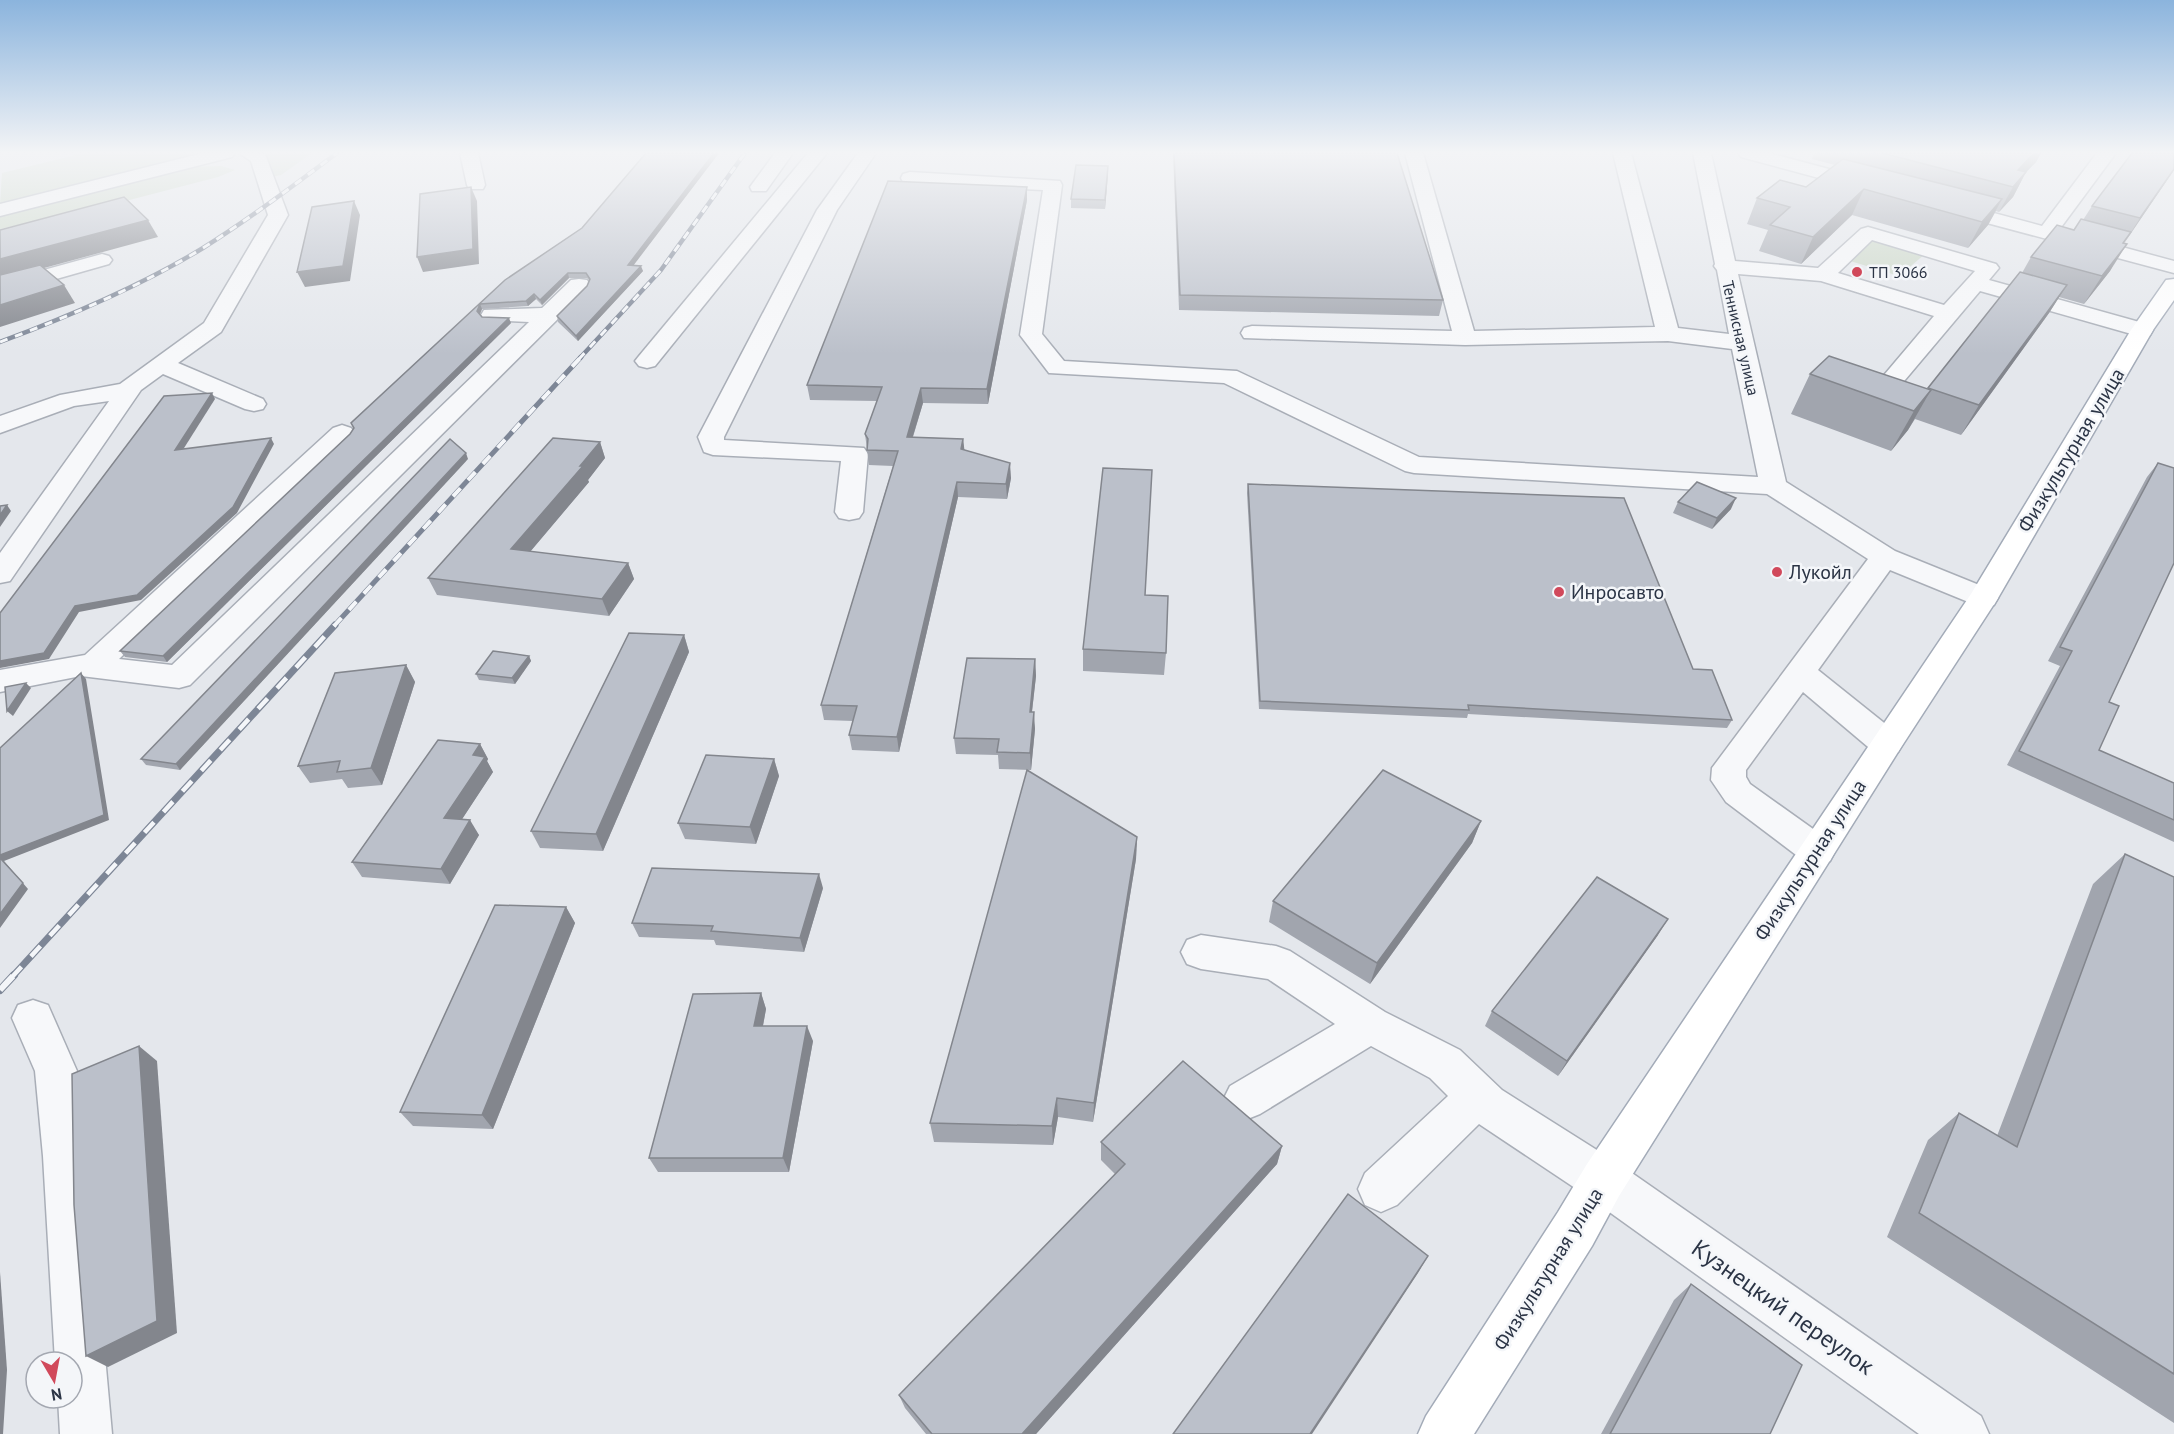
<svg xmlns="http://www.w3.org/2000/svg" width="2174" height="1434" font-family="'PT Sans',sans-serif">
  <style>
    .green { fill: #c9d6c5 }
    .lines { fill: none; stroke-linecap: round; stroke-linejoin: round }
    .minor-casing { stroke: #a9aeb7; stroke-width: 3 }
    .major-casing { stroke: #a3abb8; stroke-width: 3 }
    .minor { fill: #f7f8fa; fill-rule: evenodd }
    .major { fill: #fff; fill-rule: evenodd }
    .rail-far3-casing { stroke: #7d8696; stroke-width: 4.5 }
    .rail-far2-casing { stroke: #7d8696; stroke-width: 5 }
    .rail-far1-casing { stroke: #7d8696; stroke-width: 7 }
    .rail-casing { stroke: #7d8696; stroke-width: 8 }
    .rail-far3 { stroke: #f4f6f9; stroke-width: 3; stroke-dasharray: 8; stroke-linecap: butt }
    .rail-far2 { stroke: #f4f6f9; stroke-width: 4; stroke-dasharray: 11; stroke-linecap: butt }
    .rail-far1 { stroke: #f4f6f9; stroke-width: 4.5; stroke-dasharray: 14; stroke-linecap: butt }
    .rail { stroke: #f4f6f9; stroke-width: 6; stroke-dasharray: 19; stroke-linecap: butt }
    .wall { fill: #a1a5ae }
    .shaded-wall { fill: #83868d }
    .building { fill: #bbc0ca; stroke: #83868d; stroke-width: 1.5 }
    .poi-dot { fill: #d1495b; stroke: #f4f6f9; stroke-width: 2 }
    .labels { text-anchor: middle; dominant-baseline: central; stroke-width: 5; stroke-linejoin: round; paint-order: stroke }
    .far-poi-label { font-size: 16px; fill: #2b3445; stroke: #f4f6f9; text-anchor: start }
    .far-street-label { font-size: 16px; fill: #2b3445; stroke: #f4f6f9 }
    .street-label { font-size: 20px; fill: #2b3445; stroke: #f4f6f9 }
    .poi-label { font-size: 20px; fill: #2b3445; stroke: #f4f6f9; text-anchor: start }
    .near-street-label { font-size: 24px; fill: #2b3445; stroke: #f4f6f9 }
  </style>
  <rect width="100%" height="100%" fill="#e4e7ec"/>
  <g class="green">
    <polygon points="84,153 207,153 0,205 2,173"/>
    <polygon points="256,153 312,153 281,175 272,177"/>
    <polygon points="221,166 235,170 218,177 114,204 0,229 0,214 190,167"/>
    <polygon points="1874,238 1925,254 1899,276 1847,260"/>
  </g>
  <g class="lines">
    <g class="minor-casing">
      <g id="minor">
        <polygon points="203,153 235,153 232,157 0,216 0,204"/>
        <polygon points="239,153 265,154 288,215 221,332 178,363 263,399 266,404 263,409 254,411 245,409 163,374 141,390 10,581 0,583 0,553 109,401 74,406 0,433 0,416 60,395 120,384 204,323 268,215 251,161"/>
        <polygon points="460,153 478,153 485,185 483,189 469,189 467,185"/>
        <polygon points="775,153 793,153 766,191 752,191 750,187"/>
        <polygon points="808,153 827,153 655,366 647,368 639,366 635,361 639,356"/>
        <polygon points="858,153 876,153 837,210 724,437 724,440 864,448 868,454 863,512 859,518 849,520 839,518 835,512 841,461 713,455 704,452 698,437 817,210"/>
        <path d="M1405 153H1423L1474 331 1655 327 1613 153H1631L1678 328 1729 334 1717 270 1714 266 1715 264 1693 153H1711L1735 261 1818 268 1861 229 1868 227 1996 264 1999 268 1989 280 2150 325 2153 330 2150 335 2142 337 1980 291 1878 412 1869 414 1860 412 1857 407 1934 316 1821 281 1738 274 1786 482 1895 551 1994 591 1998 598 1994 605 1983 608 1890 570 1818 670 1898 734 1903 743 1898 752 1886 755 1874 752 1803 692 1746 770V777L1750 784 1830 841 1835 851 1830 861 1817 866 1804 861 1726 802 1711 780 1712 768 1868 559 1767 494 1414 473 1405 471 1224 383 1049 373 1020 335 1043 190 910 184 903 182 901 178 903 174 910 172 1060 181 1062 185 1042 334 1064 361 1237 371 1419 457 1758 477 1732 349 1668 341 1465 345 1244 338 1241 333 1244 328 1252 326 1452 331ZM1872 240 1975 271 1944 305 1838 273Z"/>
        <polygon points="1738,153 1769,153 1874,181 1876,185 1874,189 1867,191 1741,157"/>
        <polygon points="2097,153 2116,153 2059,230 2174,261 2174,273 1942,211 1939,207 1942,203 1949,201 2042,226"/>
        <polygon points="102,254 109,256 112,260 109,264 0,295 0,282"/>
        <polygon points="579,279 587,280 590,285 587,290 190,685 179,688 81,676 0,692 0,670 85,655 333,428 342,425 351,428 355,433 351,438 119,659 172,665 529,322 484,320 481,315 484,310 542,308 571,280"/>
        <polygon points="1201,935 1276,946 1290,951 1385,1012 1460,1050 1502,1090 1619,1164 1981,1416 1989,1434 1919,1434 1587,1196 1479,1124 1397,1205 1381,1212 1365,1205 1358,1189 1365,1173 1448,1096 1430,1078 1371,1046 1260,1114 1245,1120 1230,1114 1223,1100 1230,1086 1335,1024 1268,979 1201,969 1187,964 1181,952 1187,940"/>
        <polygon points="33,1000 48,1005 77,1071 87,1156 112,1434 60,1434 58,1398 72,1398 72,1362 55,1362 43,1156 35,1071 12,1018 18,1005"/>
      </g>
    </g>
    <g class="major-casing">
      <polygon id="major" points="2174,279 2174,300 2153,330 1998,598 1898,752 1619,1196 1592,1246 1474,1434 1418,1434 1426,1416 1558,1212 1587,1164 1971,594 2131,330 2166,280"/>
    </g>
    <use href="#minor" class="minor"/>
    <use href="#major" class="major"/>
    <g class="rail-far3-casing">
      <g id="rail-far3">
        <path d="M0 342C70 316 139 287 203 248 249 219 293 186 337 153"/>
        <polyline points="579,359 661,270 745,153"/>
      </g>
    </g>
    <g class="rail-far2-casing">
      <polyline id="rail-far2" points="334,626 581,357"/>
    </g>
    <g class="rail-far1-casing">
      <polyline id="rail-far1" points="12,977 335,625"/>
    </g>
    <g class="rail-casing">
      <polyline id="rail" points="0,990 14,975"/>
    </g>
    <use href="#rail-far3" class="rail-far3"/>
    <use href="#rail-far2" class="rail-far2"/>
    <use href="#rail-far1" class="rail-far1"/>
    <use href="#rail" class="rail"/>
  </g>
  <g class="wall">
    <polygon points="646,153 719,153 633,265 643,271 578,341 558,322 557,316 587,286 590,281 587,278 569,278 542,305 536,299 528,306 482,309 480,314 482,317 511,323 167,662 125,657 120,651 350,434 354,428 351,423 505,280 582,228"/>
    <polygon points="1173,153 1397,153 1443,300 1439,316 1179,310"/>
    <polygon points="1814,153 2041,153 2036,162 2026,172 2013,197 1999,212 1996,211 1988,225 1968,248 1852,215 1801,264 1759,251 1768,230 1747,224 1757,198 1806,187 1835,165 1812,159"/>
    <polygon points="1108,166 1105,209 1071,208 1071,199"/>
    <polygon points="2174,170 2124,243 2110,271 2084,304 2059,297 2049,313 1961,435 1915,419 1908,430 1891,451 1791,414 1810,374 1927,389 2020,272 2022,273 2031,257 2074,230 2083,220 2092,206"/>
    <polygon points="1027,200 988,404 923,403 913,437 963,439 964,450 1011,478 1007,499 958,497 899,752 852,750 849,735 853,721 824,720 821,705 893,466 869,465 865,434 877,401 810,400 807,385"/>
    <polygon points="600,442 605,458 588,480 589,482 530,552 628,563 634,579 609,616 437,595 428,578"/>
    <polygon points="468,459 180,770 146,765 141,759"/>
    <polygon points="2158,463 2099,750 2174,783 2174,842 2007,765 2060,666 2048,661 2147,477"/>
    <polygon points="1248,484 1693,669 1732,720 1727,728 1468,714 1467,718 1259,709 1247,493"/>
    <polygon points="1678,502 1731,509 1712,529 1673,513"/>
    <polygon points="1145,595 1166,653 1164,675 1083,671 1083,649"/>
    <polygon points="684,635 689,652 603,851 540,848 531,831"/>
    <polygon points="529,656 531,661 515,684 479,680 476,674"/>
    <polygon points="1035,659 1036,676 1032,712 1035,729 1031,770 999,769 998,755 956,754 954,738"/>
    <polygon points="406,665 415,682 382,785 348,788 342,779 310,783 298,766"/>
    <polygon points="480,744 488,759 487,761 493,772 462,819 479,835 450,884 362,877 352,862"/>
    <polygon points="774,759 779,776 756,844 685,839 678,823"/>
    <polygon points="1481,821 1472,843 1370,984 1269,922 1273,901"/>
    <polygon points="1137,837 1136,859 1093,1122 1058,1117 1053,1145 934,1142 930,1123"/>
    <polygon points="2125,854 2174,877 2174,1423 1887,1237 1928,1140 1959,1113 1997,1136 2093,884"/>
    <polygon points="823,888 804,952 716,945 714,940 639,937 632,923"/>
    <polygon points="566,907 575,923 493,1129 413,1126 400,1112"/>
    <polygon points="1658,935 1558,1076 1485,1026 1492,1011"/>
    <polygon points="761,993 766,1009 763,1026 813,1041 789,1172 658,1172 649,1158"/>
    <polygon points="1101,1142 1282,1146 1277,1164 1036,1434 926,1434 905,1408 899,1395 1115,1174 1101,1160"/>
    <polygon points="1691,1284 1770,1434 1601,1434 1674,1300"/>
  </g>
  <g class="shaded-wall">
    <polygon points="714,153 719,153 630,270 628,265"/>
    <polygon points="2034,153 2041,153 2036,162 2012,187 2018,170"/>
    <polygon points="1108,166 1108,175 1105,209 1105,200"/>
    <polygon points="2174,169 2174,170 2123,245 2140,218"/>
    <polygon points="2026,172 2013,197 1999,212 2013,187"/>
    <polygon points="471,187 477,201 479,264 423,272 417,257"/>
    <polygon points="1027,187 1027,200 988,404 987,389"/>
    <polygon points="1864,189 1852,215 1801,264 1813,237"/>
    <polygon points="2002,199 1988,225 1968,248 1982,222"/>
    <polygon points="354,201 360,215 350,281 305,287 297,272"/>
    <polygon points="148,220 158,237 0,280 0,259"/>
    <polygon points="2127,244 2110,271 2084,304 2102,276"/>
    <polygon points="641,266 643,271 578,341 576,336"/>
    <polygon points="568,273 569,278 542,305 540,300"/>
    <polygon points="64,285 75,303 0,327 0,305"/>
    <polygon points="2067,285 2049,313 1961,435 1979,405"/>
    <polygon points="534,294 536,299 528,306 526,301"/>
    <polygon points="480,304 482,309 479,316 477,311"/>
    <polygon points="509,318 511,323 167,662 163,656"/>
    <polygon points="921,388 923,403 908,452 907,437"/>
    <polygon points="1931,390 1908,430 1891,451 1914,411"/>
    <polygon points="212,393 215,399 179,456 175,450"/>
    <polygon points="271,438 274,444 237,513 141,600 79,612 49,659 0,668 0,661 75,606"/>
    <polygon points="963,439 965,454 961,449"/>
    <polygon points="600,442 605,458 588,480 589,482 518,566 511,549"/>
    <polygon points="466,453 468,459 180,770 176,764"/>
    <polygon points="1010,463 1011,478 1007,499 1006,484"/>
    <polygon points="957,482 958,497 899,752 897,737"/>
    <polygon points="1736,498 1731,509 1712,529 1717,518"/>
    <polygon points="7,505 11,511 0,527 0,515"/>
    <polygon points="628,563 634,579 609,616 602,599"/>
    <polygon points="684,635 689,652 603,851 596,834"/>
    <polygon points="529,656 531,661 515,684 512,678"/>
    <polygon points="1035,659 1036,676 1030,728 1030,712"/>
    <polygon points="406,665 415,682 382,785 371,768"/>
    <polygon points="81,673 86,679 109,820 4,861 28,889 0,928 0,855"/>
    <polygon points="26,683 31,688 13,716 7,711"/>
    <polygon points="1034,712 1035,729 1031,770 1030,753"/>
    <polygon points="480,744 488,759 487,761 493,772 453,833 444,818 473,755"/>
    <polygon points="774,759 779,776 756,844 750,827"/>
    <polygon points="470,820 479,835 450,884 441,869"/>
    <polygon points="1481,821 1472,843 1370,984 1377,963"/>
    <polygon points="1137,837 1136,859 1093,1122 1094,1103"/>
    <polygon points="819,874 823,888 804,952 800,938"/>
    <polygon points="566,907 575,923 493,1129 482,1115"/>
    <polygon points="1668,919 1658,935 1558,1076 1567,1061"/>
    <polygon points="761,993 766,1009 760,1041 754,1026"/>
    <polygon points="807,1026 813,1041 789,1172 783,1158"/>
    <polygon points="139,1046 157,1061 177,1333 108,1367 86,1356"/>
    <polygon points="1057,1098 1058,1117 1053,1145 1052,1126"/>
    <polygon points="1282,1146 1277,1164 1036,1434 1022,1434"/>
    <polygon points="1428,1256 1418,1273 1312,1434 1310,1434"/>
    <polygon points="0,1272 7,1370 3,1434 0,1434"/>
  </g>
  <g class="building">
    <polygon points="646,153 714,153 628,265 641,266 576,336 557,316 587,286 590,279 586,273 568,273 540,300 534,294 526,301 480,304 477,311 482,317 509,318 163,656 120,651 350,434 354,428 351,423 505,280 582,228"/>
    <polygon points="1174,153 1397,153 1443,300 1180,295"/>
    <polygon points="1882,153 2034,153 2018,170 2026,172 2013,187"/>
    <polygon points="2132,153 2174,153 2174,169 2140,218 2092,206"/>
    <polygon points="1843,159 2002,199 1982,222 1864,189 1813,237 1770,225 1790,207 1757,198 1780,180 1806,187"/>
    <polygon points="1076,165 1108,166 1105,200 1071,199"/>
    <polygon points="888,181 1027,187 987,389 921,388 907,437 963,439 961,449 1010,463 1006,484 957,482 897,737 849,735 857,706 821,705 898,451 867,450 868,439 865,434 882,387 807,385"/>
    <polygon points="471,187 473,249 417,257 420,194"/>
    <polygon points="124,197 148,220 0,259 0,230"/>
    <polygon points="354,201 343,266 297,272 312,207"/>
    <polygon points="2081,219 2131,232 2123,243 2127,244 2102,276 2031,257 2057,225 2074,230"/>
    <polygon points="40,265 64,285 0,305 0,275"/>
    <polygon points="2020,272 2067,285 1979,405 1928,388"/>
    <polygon points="1829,356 1931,390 1914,411 1810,374"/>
    <polygon points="212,393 175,450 271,438 233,507 137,595 75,606 44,653 0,661 0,613 164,396"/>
    <polygon points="553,438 600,442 580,466 583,466 511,549 628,563 602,599 428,578"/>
    <polygon points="450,439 466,453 176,764 141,759"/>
    <polygon points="2158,463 2174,468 2174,563 2109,702 2119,706 2099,750 2174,783 2174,820 2019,751 2072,651 2060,647"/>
    <polygon points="1103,468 1152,470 1145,595 1168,596 1166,653 1083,649"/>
    <polygon points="1697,482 1736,498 1717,518 1678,502"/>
    <polygon points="1248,484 1624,498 1693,669 1712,670 1732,720 1468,705 1469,710 1260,701"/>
    <polygon points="7,505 0,515 0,506"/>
    <polygon points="629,633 684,635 596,834 531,831"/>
    <polygon points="493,651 529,656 512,678 476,674"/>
    <polygon points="967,658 1035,659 1030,712 1034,712 1030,753 997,752 999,739 954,738"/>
    <polygon points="406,665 371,768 337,772 340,761 298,766 335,673"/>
    <polygon points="81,673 104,815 0,855 0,748"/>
    <polygon points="26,683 7,711 5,687"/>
    <polygon points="438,740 480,744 473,755 485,757 444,818 470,820 441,869 352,862"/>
    <polygon points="706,755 774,759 750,827 678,823"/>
    <polygon points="1027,770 1137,837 1094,1103 1057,1098 1052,1126 930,1123"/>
    <polygon points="1383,770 1481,821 1377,963 1273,901"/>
    <polygon points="2125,854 2174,877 2174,1374 1919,1213 1959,1113 2017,1147"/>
    <polygon points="0,858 23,883 0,914"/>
    <polygon points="652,868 819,874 800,938 711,931 713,926 632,923"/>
    <polygon points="1597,877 1668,919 1567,1061 1492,1011"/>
    <polygon points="495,905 566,907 482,1115 400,1112"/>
    <polygon points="761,993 754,1026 807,1026 783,1158 649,1158 693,994"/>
    <polygon points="139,1046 157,1321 86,1356 74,1205 72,1074"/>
    <polygon points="1183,1061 1282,1146 1022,1434 932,1434 899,1395 1125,1164 1101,1142"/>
    <polygon points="1348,1194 1428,1256 1310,1434 1173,1434"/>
    <polygon points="1691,1284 1802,1365 1770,1434 1610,1434"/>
  </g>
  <linearGradient id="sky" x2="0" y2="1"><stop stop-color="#8bb4dd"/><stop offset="0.43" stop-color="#f3f4f6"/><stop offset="1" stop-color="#f3f4f6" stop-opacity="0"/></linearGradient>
  <rect width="2174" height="354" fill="url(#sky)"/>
  <g class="poi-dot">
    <circle cx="1857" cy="272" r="6"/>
    <circle cx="1777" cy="572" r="6"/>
    <circle cx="1559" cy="592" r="6"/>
  </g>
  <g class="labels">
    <g class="far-poi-label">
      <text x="1869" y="272">ТП 3066</text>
    </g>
    <g class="far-street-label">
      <text transform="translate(1741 338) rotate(77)">Теннисная улица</text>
    </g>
    <g class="street-label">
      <text transform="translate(2071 450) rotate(-59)">Физкультурная улица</text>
      <text transform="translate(1810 860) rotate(-57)">Физкультурная улица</text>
      <text transform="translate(1548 1269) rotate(-58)">Физкультурная улица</text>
    </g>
    <g class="poi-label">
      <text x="1789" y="572">Лукойл</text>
      <text x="1571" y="592">Инросавто</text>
    </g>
    <g class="near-street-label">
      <text transform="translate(1783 1307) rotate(35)">Кузнецкий переулок</text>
    </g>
  </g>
  <g transform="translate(54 1380) rotate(170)"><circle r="28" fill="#f4f6f9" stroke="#a4a8b1" stroke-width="1.5"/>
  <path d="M0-4.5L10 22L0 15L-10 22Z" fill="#d1495b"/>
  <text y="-9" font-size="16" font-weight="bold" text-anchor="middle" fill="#2b3445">N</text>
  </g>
</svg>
